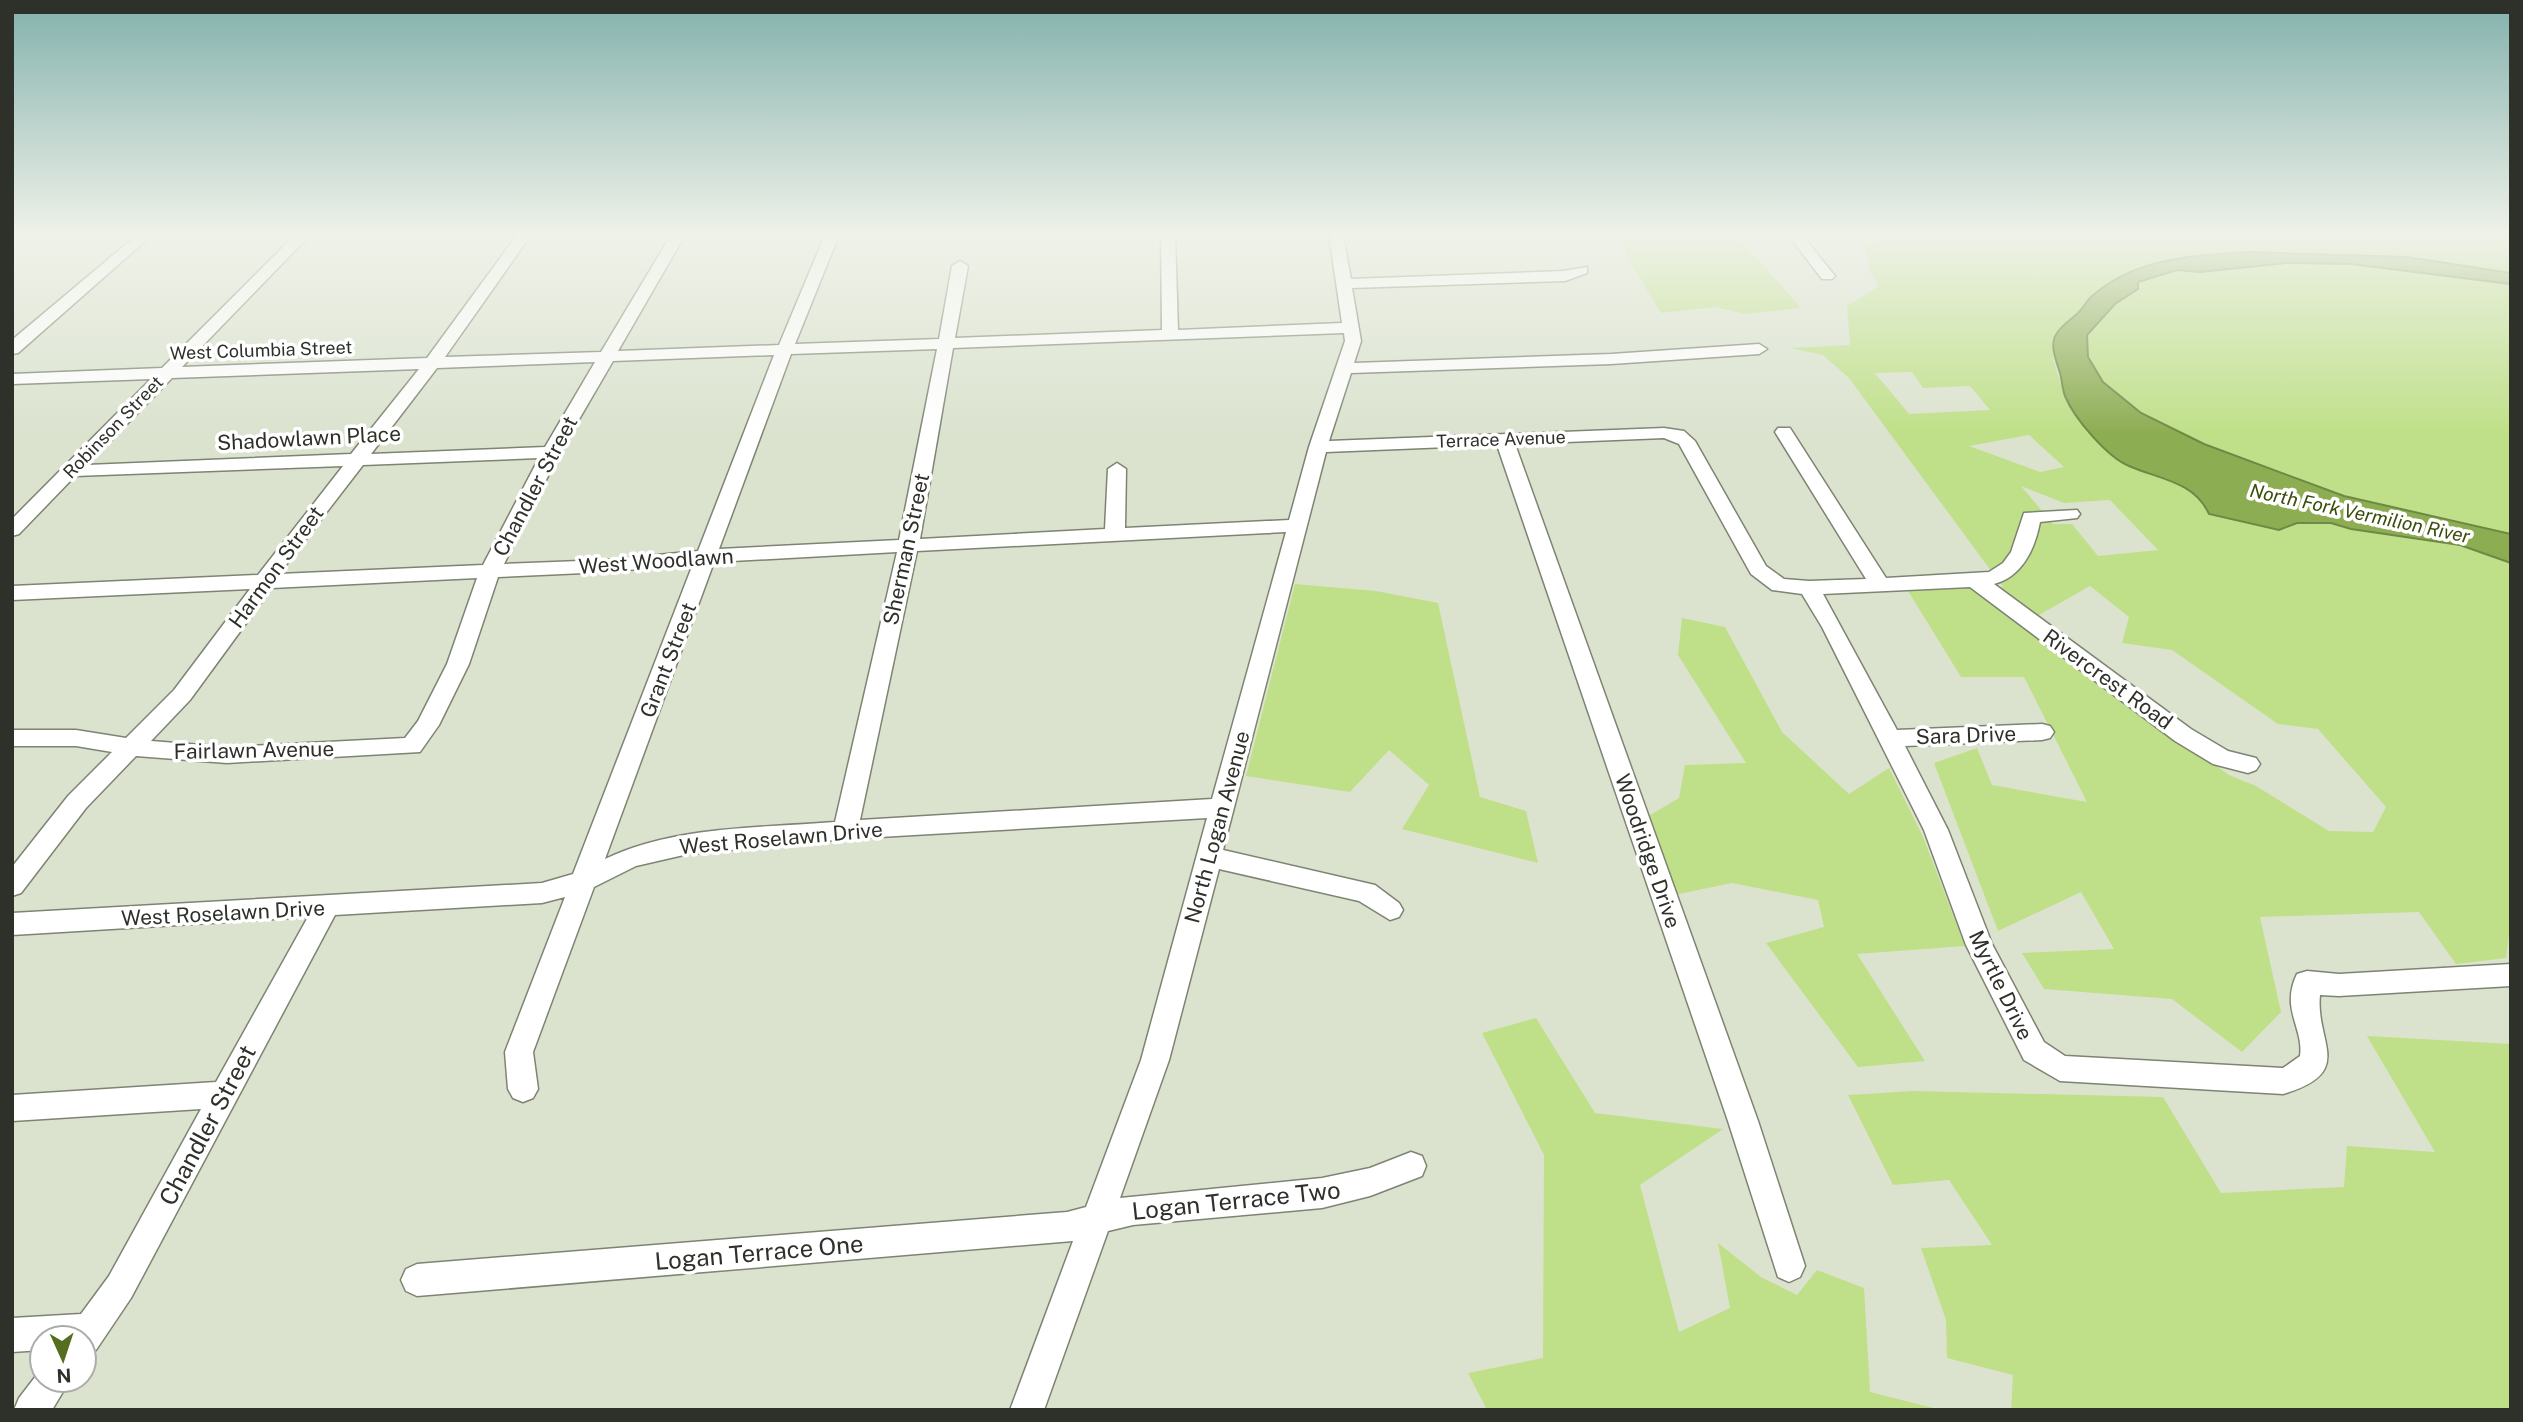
<svg xmlns="http://www.w3.org/2000/svg" width="2523" height="1422" font-family="'Public Sans',sans-serif">
  <style>
    .green { fill: #bfe088; fill-rule: evenodd }
    .water { fill: #8dad52; stroke: #708846; stroke-width: 2 }
    .lines { fill: none; stroke-linecap: round; stroke-linejoin: round }
    .minor-casing { stroke: #7d8472; stroke-width: 3 }
    .minor { fill: #fff; fill-rule: evenodd }
    .labels { text-anchor: middle; dominant-baseline: central; stroke-width: 7; stroke-linejoin: round; paint-order: stroke }
    .far-street-label { font-size: 18px; fill: #2e312a; stroke: #fff }
    .far-water-label { font-size: 19px; font-style: italic; fill: #394d09; stroke: #fff }
    .street-label { font-size: 21px; fill: #2e312a; stroke: #fff }
    .near-street-label { font-size: 24px; fill: #2e312a; stroke: #fff }
  </style>
  <rect width="100%" height="100%" fill="#dbe3cf"/>
  <g class="green">
    <polygon points="1574,235 1739,238 1801,308 1745,314 1715,307 1661,313 1627,257 1624,240"/>
    <path d="M1880 235H2511V273C2414 260 2322 247 2223 254 2199 256 2173 255 2149 264 2112 276 2088 305 2059 328L2053 358 2065 397 2128 466 2167 479 2185 488 2205 505 2279 530 2297 523H2331L2351 529 2461 545 2511 563V919L2506 958 2456 964 2419 912 2260 917 2281 1012 2242 1052 2172 999 2044 989 2022 953 2114 949 2081 892 1998 931 1934 763 1977 748 1992 785 2087 802 2024 677H1961L1908 591 2003 587 1849 378 1823 355 1790 348 1850 345 1847 306 1879 286 1871 274 1865 245 1882 238ZM1912 372 1923 388 1970 386 1990 410 1909 414 1875 373ZM2029 435 2064 467 2040 472 1969 446ZM2021 486 2064 503 2110 500 2158 550 2098 556 2072 524H2053ZM2090 586 2129 617 2122 643 2172 650 2278 724 2318 729 2386 807 2373 832 2329 831 2256 786 2229 775 2023 624Z"/>
    <polygon points="2287,263 2351,264 2511,284 2511,534 2344,496 2204,444 2141,413 2103,382 2088,357 2087,335 2115,304 2138,289 2138,282 2177,270 2200,272"/>
    <polygon points="1295,584 1376,591 1438,603 1480,797 1526,811 1538,863 1402,829 1429,785 1389,750 1350,792 1246,776"/>
    <polygon points="1682,618 1725,627 1782,732 1849,794 1889,768 1923,837 1965,946 1857,954 1925,1061 1858,1067 1766,943 1824,927 1818,900 1732,883 1674,895 1647,817 1679,798 1685,765 1746,763 1678,655"/>
    <polygon points="1536,1018 1595,1113 1723,1129 1640,1185 1679,1332 1730,1308 1718,1243 1761,1277 1797,1295 1817,1270 1864,1288 1870,1392 1941,1410 1487,1410 1468,1373 1543,1358 1544,1155 1482,1033"/>
    <polygon points="2367,1036 2511,1044 2511,1410 2011,1410 2013,1375 1947,1358 1946,1320 1921,1248 1992,1245 1949,1180 1893,1185 1848,1095 1912,1091 2163,1097 2221,1193 2344,1187 2347,1146 2435,1152"/>
  </g>
  <path class="water" d="M2248 252 2407 257 2511 273V284L2351 264 2287 263 2200 272 2177 270 2138 282V289L2115 304 2087 335 2088 357 2103 382 2141 413 2204 444 2344 496 2511 534V563L2460 545 2351 529 2331 523H2297L2279 530 2209 514C2194 481 2158 479 2129 466 2107 457 2074 418 2065 396 2062 388 2062 378 2059 370 2048 337 2052 335 2078 313 2083 308 2086 302 2091 297 2135 257 2193 256 2248 252Z"/>
  <g class="lines">
    <g class="minor-casing">
      <g id="minor">
        <polygon points="137,235 152,235 18,353 12,354 12,340"/>
        <path d="M295 235H310L182 367 427 358 517 235H531L445 357 601 352 671 235H685L618 351 779 345 825 235H839L795 344 939 339 952 266 960 261 968 266 955 338 1162 330 1161 235H1175L1178 330 1342 323 1329 235H1343L1351 279 1563 271 1587 267V273L1565 281 1352 288 1361 341 1354 363 1611 354 1759 344 1767 349 1759 354 1611 364 1351 373 1329 441 1664 428 1684 431 1695 441 1766 566 1784 579 1809 581 1866 579 1775 432 1778 428H1790L1886 578 1989 572 2003 563 2011 552 2024 513 2077 510 2080 514 2077 518 2040 522C2035 549 2022 577 1994 584L2191 729 2228 751 2256 758 2260 764 2256 770 2248 773 2213 764 2175 741 1970 587 1823 594 1897 730 2042 724 2050 726 2054 732 2050 738 2042 740 1905 746 1948 830 1992 944 2044 1042 2065 1056 2283 1068 2300 1056C2304 1028 2280 1009 2297 974L2307 971 2339 974 2511 964V986L2339 996 2320 995C2315 1043 2357 1072 2283 1094L2060 1081 2024 1060 1966 945 1924 830 1822 627 1802 594 1772 590 1751 574 1679 444 1664 438 1515 444 1758 1121 1805 1266 1800 1277 1789 1282 1778 1277 1728 1121 1497 445 1326 452 1223 850 1375 885 1399 903 1403 910 1399 917 1390 920 1359 901 1219 869 1169 1060 1120 1198 1322 1178 1370 1168 1411 1152 1422 1156 1426 1166 1422 1176 1370 1196 1322 1208 1133 1225 1108 1231 1044 1410H1010L1073 1241 417 1296 406 1291 401 1280 406 1269 417 1264 1067 1212 1086 1207 1141 1060 1207 818 845 839 688 854 636 866 594 887 533 1052 538 1089 533 1098 523 1102 513 1098 508 1089 505 1052 565 897 542 903 335 915 131 1298 96 1350 84 1355V1338H42V1350L12 1352V1318L81 1314 109 1276 201 1109 12 1121V1095L216 1082 308 917 12 935V913L542 883 573 874 693 564 606 572 498 577 469 664 439 725 420 752 227 763 136 756 86 808 21 893 12 896V867L68 796 112 752 76 746H12V730H76L126 738 174 690 250 589 12 600V586L258 575 343 466 75 476 19 534 12 536V519L151 379 12 384V374L162 368ZM1344 333 1345 341 1309 447 1289 520 1125 528 1126 469 1117 463 1108 469 1105 529 920 539 953 348ZM937 349 899 540 719 549 791 354ZM774 355 698 551 606 560 504 564 560 452 613 361ZM595 362 545 447 371 454 437 368ZM419 369 351 454 87 465 172 378ZM539 458 483 565 279 574 363 465ZM1286 532 1212 799 860 820 917 551ZM897 552 835 822C759 828 674 826 605 859L714 562ZM477 578 447 664 418 721 405 738 227 747 151 741 190 700 272 588Z"/>
        <polygon points="1788,235 1802,235 1835,276 1832,279 1822,279"/>
        <polygon points="42,1368 42,1380 70,1380 52,1410 14,1410 19,1398"/>
      </g>
    </g>
    <use href="#minor" class="minor"/>
  </g>
  <linearGradient id="sky" x2="0" y2="1"><stop stop-color="#83b1ac"/><stop offset="0.54" stop-color="#eff2e9"/><stop offset="1" stop-color="#eff2e9" stop-opacity="0"/></linearGradient>
  <rect width="2523" height="434" fill="url(#sky)"/>
  <g class="labels">
    <g class="far-street-label">
      <text transform="translate(261 350) rotate(-2)">West Columbia Street</text>
      <text transform="translate(113 427) rotate(-46)">Robinson Street</text>
      <text transform="translate(1501 439) rotate(-2)">Terrace Avenue</text>
    </g>
    <g class="far-water-label">
      <text transform="translate(2360 513) rotate(12)">North Fork Vermilion River</text>
    </g>
    <g class="street-label">
      <text transform="translate(309 438) rotate(-3)">Shadowlawn Place</text>
      <text transform="translate(535 486) rotate(-62)">Chandler Street</text>
      <text transform="translate(906 549) rotate(-78)">Sherman Street</text>
      <text transform="translate(656 561) rotate(-4)">West Woodlawn</text>
      <text transform="translate(276 567) rotate(-54)">Harmon Street</text>
      <text transform="translate(668 660) rotate(-69)">Grant Street</text>
      <text transform="translate(2108 679) rotate(36)">Rivercrest Road</text>
      <text transform="translate(1966 735) rotate(-2)">Sara Drive</text>
      <text transform="translate(254 750) rotate(-1)">Fairlawn Avenue</text>
      <text transform="translate(1217 827) rotate(-75)">North Logan Avenue</text>
      <text transform="translate(781 838) rotate(-5)">West Roselawn Drive</text>
      <text transform="translate(1648 851) rotate(71)">Woodridge Drive</text>
      <text transform="translate(223 913) rotate(-3)">West Roselawn Drive</text>
      <text transform="translate(2001 985) rotate(64)">Myrtle Drive</text>
    </g>
    <g class="near-street-label">
      <text transform="translate(207 1125) rotate(-62)">Chandler Street</text>
      <text transform="translate(1236 1200) rotate(-6)">Logan Terrace Two</text>
      <text transform="translate(759 1252) rotate(-5)">Logan Terrace One</text>
    </g>
  </g>
  <rect width="2523" height="1422" fill="none" stroke="#2e312a" stroke-width="28"/>
  <g transform="translate(63 1359) rotate(177)"><circle r="33" fill="#ffffff" stroke="#abadaa" stroke-width="2"/>
  <path d="M0-5L12 26L0 18L-12 26Z" fill="#546d1f"/>
  <text y="-10" font-size="19" font-weight="bold" text-anchor="middle" fill="#2e312a">N</text>
  </g>
</svg>
